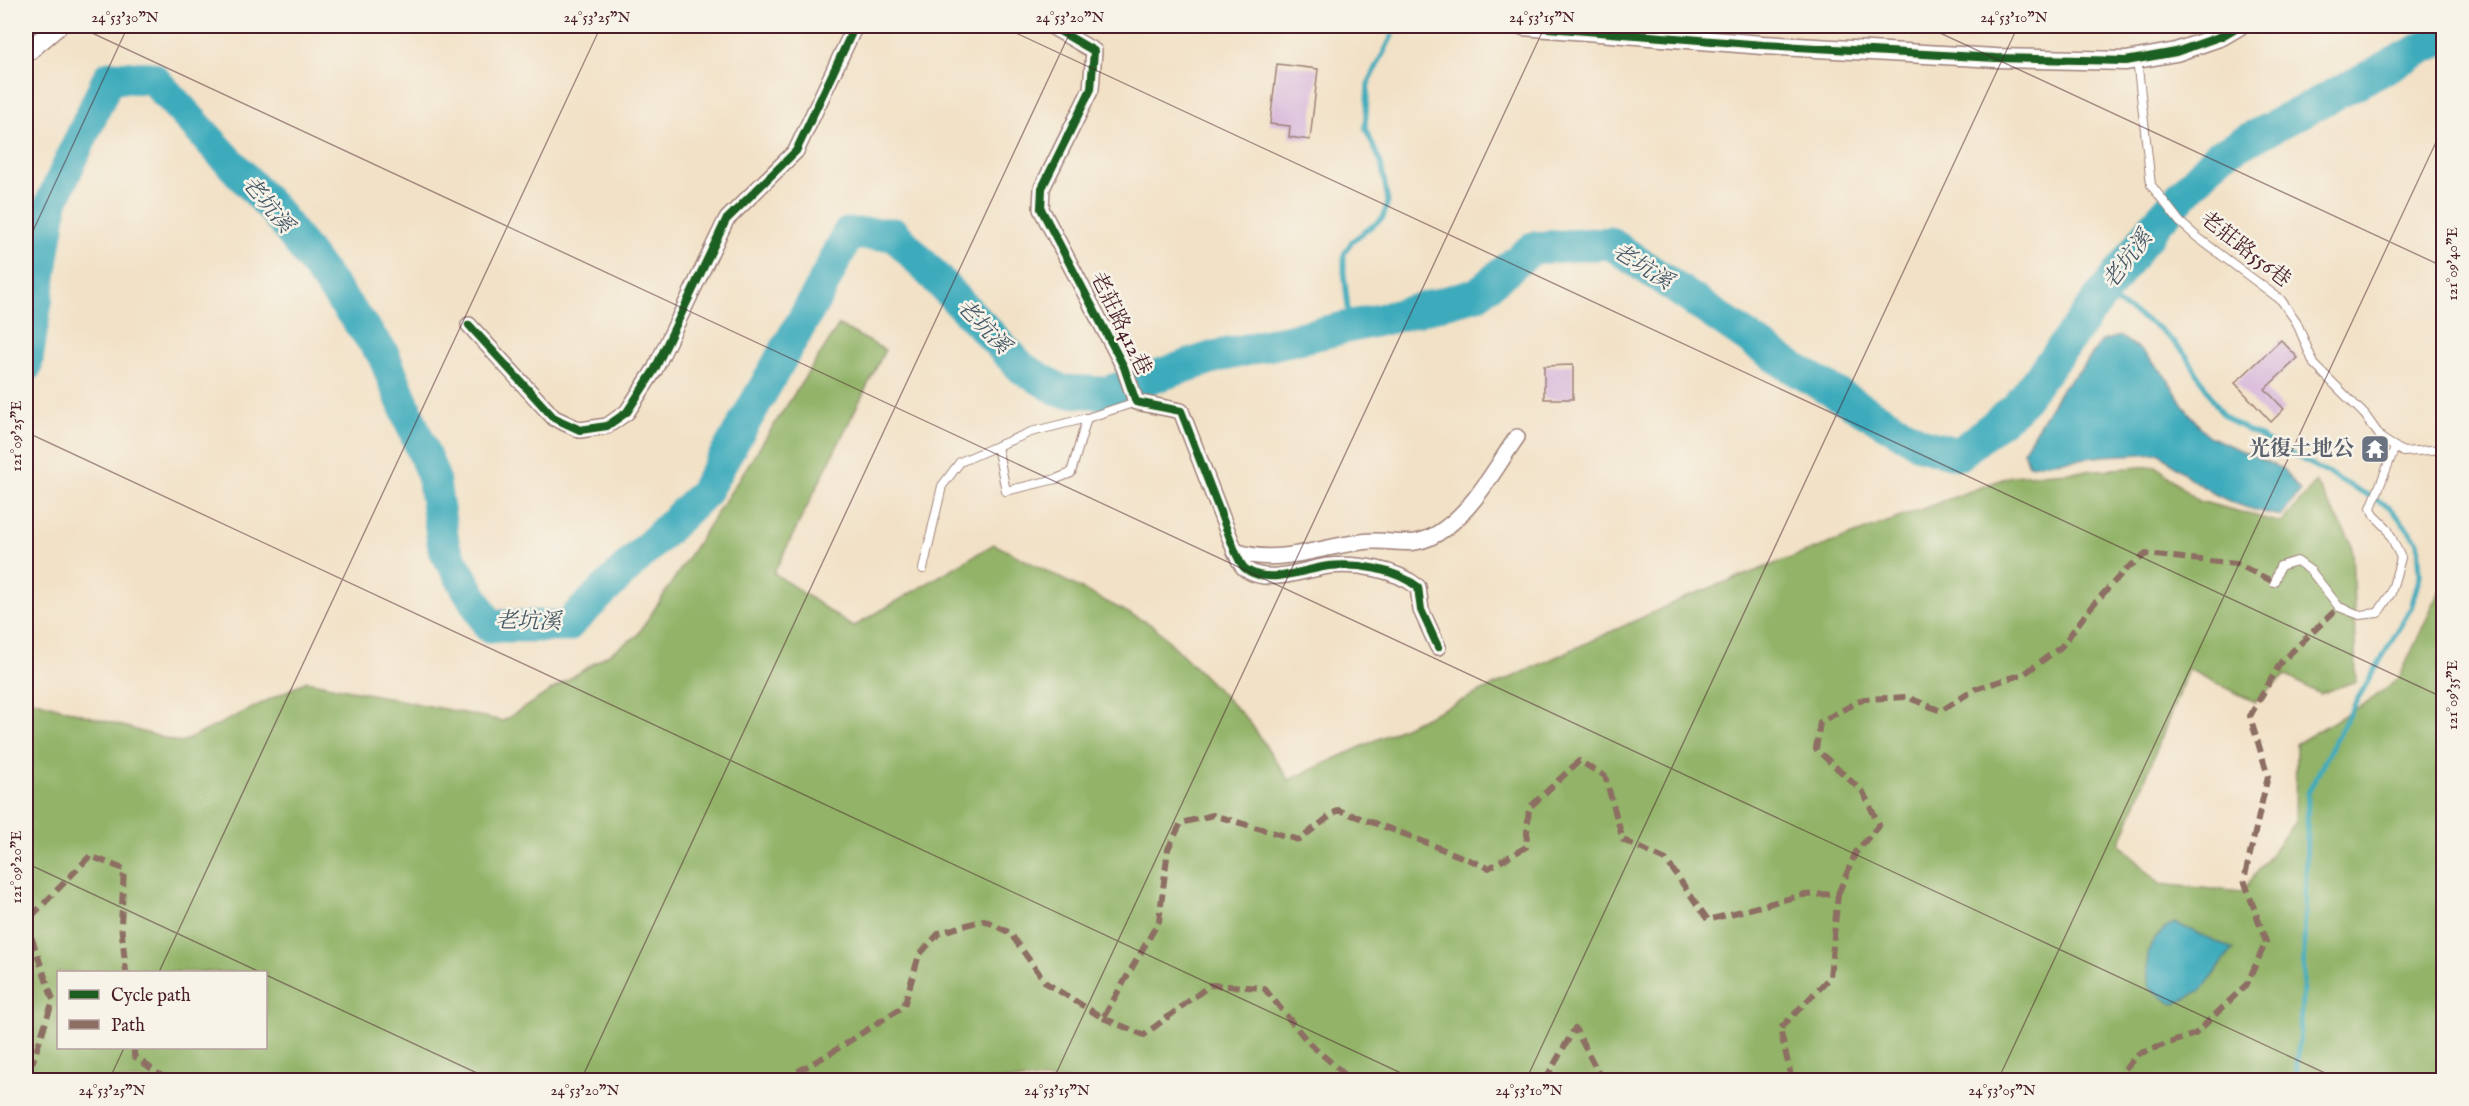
<svg xmlns="http://www.w3.org/2000/svg" width="2469" height="1106" font-family="'IM FELL English','Noto Serif TC',serif">
  <style>
    .forest { fill: #92b367; stroke: #6e6949; stroke-width: 1.5; fill-rule: evenodd }
    .water { fill: #3dabbc; stroke: #446574; stroke-width: 1.5 }
    .lines { fill: none; stroke-linecap: round; stroke-linejoin: round }
    .stream { stroke: #3dabbc; stroke-width: 5 }
    .river { stroke: #3dabbc; stroke-width: 33 }
    .building { fill: #d7b6da }
    .service-casing { stroke: #9e8078; stroke-width: 10 }
    .minor-casing { stroke: #9e8078; stroke-width: 18 }
    .tertiary-casing { stroke: #9e8078; stroke-width: 21 }
    .service { stroke: #fff; stroke-width: 8 }
    .minor { stroke: #fff; stroke-width: 15 }
    .tertiary { stroke: #fff; stroke-width: 18 }
    .quiet { stroke: #8d6e63; stroke-width: 6; stroke-dasharray: 12 6; stroke-linecap: butt }
    .cycleway-casing { stroke: #f7f3e8; stroke-width: 11 }
    .cycleway { stroke: #1b5e20; stroke-width: 8 }
    .ticks { fill: none; stroke: #4a1f2b; stroke-width: 1.5; stroke-opacity: 0.45 }
    .labels { text-anchor: middle; dominant-baseline: central; stroke-width: 5; stroke-linejoin: round; paint-order: stroke }
    .street-label { font-size: 21px; fill: #4a1f2b; stroke: #f7f3e8 }
    .worship-label { font-size: 21px; font-weight: bold; fill: #5b616d; stroke: #f7f3e8; text-anchor: end }
    .water-label { font-size: 22px; font-style: italic; fill: #455765; stroke: #f7f3e8 }
    .neatline { fill: none; stroke: #4a1f2b; stroke-width: 2 }
    .ticks-label { font-size: 15px; text-anchor: middle; fill: #4a1f2b }
  </style>
  <rect width="100%" height="100%" fill="#f7f3e8"/>
  <filter id="ink" filterUnits="userSpaceOnUse"><feTurbulence type="fractalNoise" baseFrequency=".0167" numOctaves="2"/><feDisplacementMap in="SourceGraphic" scale="12" xChannelSelector="R" yChannelSelector="G"/><feConvolveMatrix kernelMatrix="1 2 1 2 8 2 1 2 1" color-interpolation-filters="sRGB"/></filter>
  <filter id="wash" filterUnits="userSpaceOnUse"><feTurbulence type="fractalNoise" baseFrequency=".008" numOctaves="4" result="noise"/><feDisplacementMap in="SourceGraphic" scale="24" xChannelSelector="R" yChannelSelector="G"/><feGaussianBlur stdDeviation="1.35" result="paint"/><feColorMatrix in="noise" values="0 0 0 0 0 0 0 0 0 0 0 0 0 0 0 0 0 1.4 0 .05"/><feComposite in="paint" operator="in"/></filter>
  <g filter="url(#wash)">
    <rect width="100%" height="100%" fill="#f2e1c6"/>
    <path class="forest" d="M839 325 885 350 774 573 853 627 994 544 1154 626 1249 721 1289 780 1691 595 2011 476 2156 466 2199 501 2282 523 2316 482 2352 544 2356 681 2320 694 2285 675 2255 702 2188 669 2120 844 2160 884 2242 892 2295 822 2296 744 2372 699 2399 678 2443 584V1080H26V698L181 743 307 681 503 721 637 636ZM58 972H266V1048H58Z"/>
    <g class="water">
      <path d="M2120 336 2144 353 2166 376 2183 405 2206 435 2283 469 2300 491 2282 516C2228 507 2200 489 2160 453L2104 456 2029 465 2023 451 2061 389 2084 366 2102 341Z"/>
      <path d="M2175 923 2233 949 2202 990 2173 1004 2149 988C2145 958 2145 938 2175 923Z"/>
    </g>
    <g class="lines">
      <g class="stream">
        <polyline points="2102,294 2160,329 2186,355 2221,413 2236,424 2390,507 2418,542 2420,575 2411,608 2354,705 2308,793 2303,987 2296,1080"/>
        <polyline points="1350,327 1344,272 1344,254 1352,241 1383,218 1388,202 1381,163 1365,128 1368,84 1392,36"/>
      </g>
      <polyline class="river" points="26,366 52,201 109,77 152,78 275,211 383,354 433,476 444,548 489,626 567,626 704,493 819,292 848,234 894,234 1022,368 1061,391 1105,393 1214,357 1388,318 1477,294 1533,248 1610,243 1785,363 1923,445 1959,454 2017,407 2158,221 2219,155 2444,37"/>
    </g>
    <g id="blocks">
      <g class="building">
        <polygon points="1277,64 1318,69 1310,140 1289,137 1290,126 1270,124"/>
        <polygon points="2281,340 2298,358 2265,389 2284,409 2271,422 2235,383"/>
        <polygon points="1573,365 1573,399 1544,399 1544,366"/>
      </g>
    </g>
  </g>
  <g filter="url(#ink)">
    <use href="#blocks" fill-opacity="0" stroke="#9e8078" stroke-width="1.5"/>
    <g class="lines">
      <g class="service-casing">
        <g id="service">
          <polyline points="2137,59 2151,185 2180,222 2197,237 2281,300 2296,321 2314,364 2365,415 2382,439 2403,452 2444,449"/>
          <polyline points="997,446 1031,432 1087,418"/>
          <polyline points="923,569 942,486 960,462 997,446 1006,491 1056,479 1071,473 1087,418 1136,402"/>
          <polyline points="2274,582 2280,566 2297,561 2311,571 2339,607 2360,615 2378,613 2391,593 2401,558 2387,528 2374,515 2371,508 2395,447"/>
        </g>
      </g>
      <g class="minor-casing">
        <g id="minor">
          <path d="M1051 26 1094 51 1091 89 1042 188 1041 209 1124 367 1136 402 1181 411 1235 551C1238 557 1241 567 1247 570 1269 585 1305 569 1329 566 1357 563 1395 569 1418 587L1421 610 1438 647"/>
          <polyline points="469,325 554,418 580,430 607,426 627,412 655,369 726,220 796,151 855,26"/>
          <path d="M1235 551C1277 566 1319 547 1361 542 1394 537 1412 553 1444 529 1476 506 1495 468 1517 437"/>
        </g>
      </g>
      <g class="tertiary-casing">
        <g id="tertiary">
          <polyline points="1523,26 1763,45 1996,58 2126,61 2176,52 2222,36 2239,26"/>
          <polyline points="26,53 58,26"/>
        </g>
      </g>
      <use href="#service" class="service"/>
      <use href="#minor" class="minor"/>
      <use href="#tertiary" class="tertiary"/>
      <g class="quiet">
        <polyline points="1838,894 1856,852 1879,825 1863,792 1816,749 1820,722 1864,699 1907,697 1941,711 1975,689 2024,674 2061,647 2091,607 2125,570 2146,554 2237,564 2274,582"/>
        <polyline points="2444,1015 2444,1022"/>
        <polyline points="1103,1018 1144,1035 1210,985 1264,988 1308,1042 1351,1080"/>
        <polyline points="134,1048 134,1056 167,1080"/>
        <polyline points="26,1064 33,1061 53,1000 26,922 90,856 124,869 121,924 126,972"/>
        <polyline points="782,1080 831,1053 904,1006 919,955 939,933 984,920 1010,933 1046,983 1103,1018 1159,921 1168,849 1181,823 1213,815 1299,840 1338,810 1407,835 1489,868 1526,847 1529,808 1579,761 1605,776 1623,840 1666,860 1708,920 1802,895 1838,894 1830,977 1780,1029 1792,1080"/>
        <polyline points="1545,1080 1575,1028 1602,1080"/>
        <polyline points="2127,1080 2119,1076 2138,1054 2195,1034 2247,984 2266,942 2244,880 2268,776 2250,716 2281,662 2339,607"/>
        <polyline points="2433,1080 2444,1063"/>
      </g>
      <g class="cycleway-casing">
        <g id="cycleway">
          <path d="M1051 26 1094 51 1091 89 1042 188 1041 209 1124 367 1136 402 1181 411 1235 551C1238 557 1241 567 1247 570 1269 585 1305 569 1329 566 1357 563 1395 569 1418 587L1421 610 1438 647"/>
          <polyline points="1523,26 1763,45 1996,58 2126,61 2176,52 2222,36 2239,26"/>
          <polyline points="469,325 554,418 580,430 607,426 627,412 655,369 726,220 796,151 855,26"/>
        </g>
      </g>
      <use href="#cycleway" class="cycleway"/>
    </g>
  </g>
  <path class="ticks" d="M77 26 2340 1080M1001 26 2444 698M1925 26 2444 267M26 246 128 26M26 432 1416 1080M26 863 260 972M159 972 601 26M266 975 492 1080M109 1080 124 1048M581 1080 1073 26M1053 1080 1545 26M1526 1080 2018 26M1998 1080 2444 125"/>
  <defs>
    <g id="temple-square" transform="scale(1.5)"><rect x="-9" y="-9" width="18" height="18" rx="4" fill="#6b7280" stroke="#f7f3e8"/><path d="M0-6L5-2H3V0L6.5 2.5H4V6H1.5V3h-3V6H-4V2.5H-6.5L-3 0V-2H-5Z" fill="#fff"/></g>
  </defs>
  <g fill-rule="evenodd">
    <use href="#temple-square" x="2375" y="449"/>
  </g>
  <g class="labels">
    <g class="street-label">
      <text transform="translate(2245 250) rotate(38)">老莊路556巷</text>
      <text transform="translate(1120 324) rotate(64)">老莊路412巷</text>
    </g>
    <g class="worship-label">
      <text x="2354" y="449">光復土地公</text>
    </g>
    <g class="water-label">
      <text transform="translate(267 205) rotate(50)">老坑溪</text>
      <text transform="translate(2128 260) rotate(-53)">老坑溪</text>
      <text transform="translate(1642 267) rotate(32)">老坑溪</text>
      <text transform="translate(983 327) rotate(46)">老坑溪</text>
      <text transform="translate(528 622) rotate(1)">老坑溪</text>
    </g>
  </g>
  <rect width="2469" height="1106" fill="none" stroke="#f7f3e8" stroke-width="66"/>
  <rect x="57" y="971" width="210" height="78" fill="#f7f3e8" stroke="#b29e9c" stroke-width="1.5"/>
  <rect x="69" y="990" width="30" height="9" fill="#1b5e20" stroke="#b29e9c" stroke-width="1.5"/>
  <text x="111" y="1001" font-size="18" fill="#4a1f2b">Cycle path</text>
  <rect x="69" y="1020" width="30" height="9" fill="#8d6e63" stroke="#b29e9c" stroke-width="1.5"/>
  <text x="111" y="1031" font-size="18" fill="#4a1f2b">Path</text>
  <rect x="33" y="33" width="2403" height="1040" class="neatline"/>
  <g class="ticks-label">
    <text x="125" y="22">24°53'30"N</text>
    <text x="597" y="22">24°53'25"N</text>
    <text x="1070" y="22">24°53'20"N</text>
    <text x="1542" y="22">24°53'15"N</text>
    <text x="2014" y="22">24°53'10"N</text>
    <text transform="translate(2452 264) rotate(-90)" y="5">121°09'40"E</text>
    <text transform="translate(16 436) rotate(-90)" y="5">121°09'25"E</text>
    <text transform="translate(2452 695) rotate(-90)" y="5">121°09'35"E</text>
    <text transform="translate(16 867) rotate(-90)" y="5">121°09'20"E</text>
    <text x="112" y="1095">24°53'25"N</text>
    <text x="585" y="1095">24°53'20"N</text>
    <text x="1057" y="1095">24°53'15"N</text>
    <text x="1529" y="1095">24°53'10"N</text>
    <text x="2002" y="1095">24°53'05"N</text>
  </g>
</svg>
